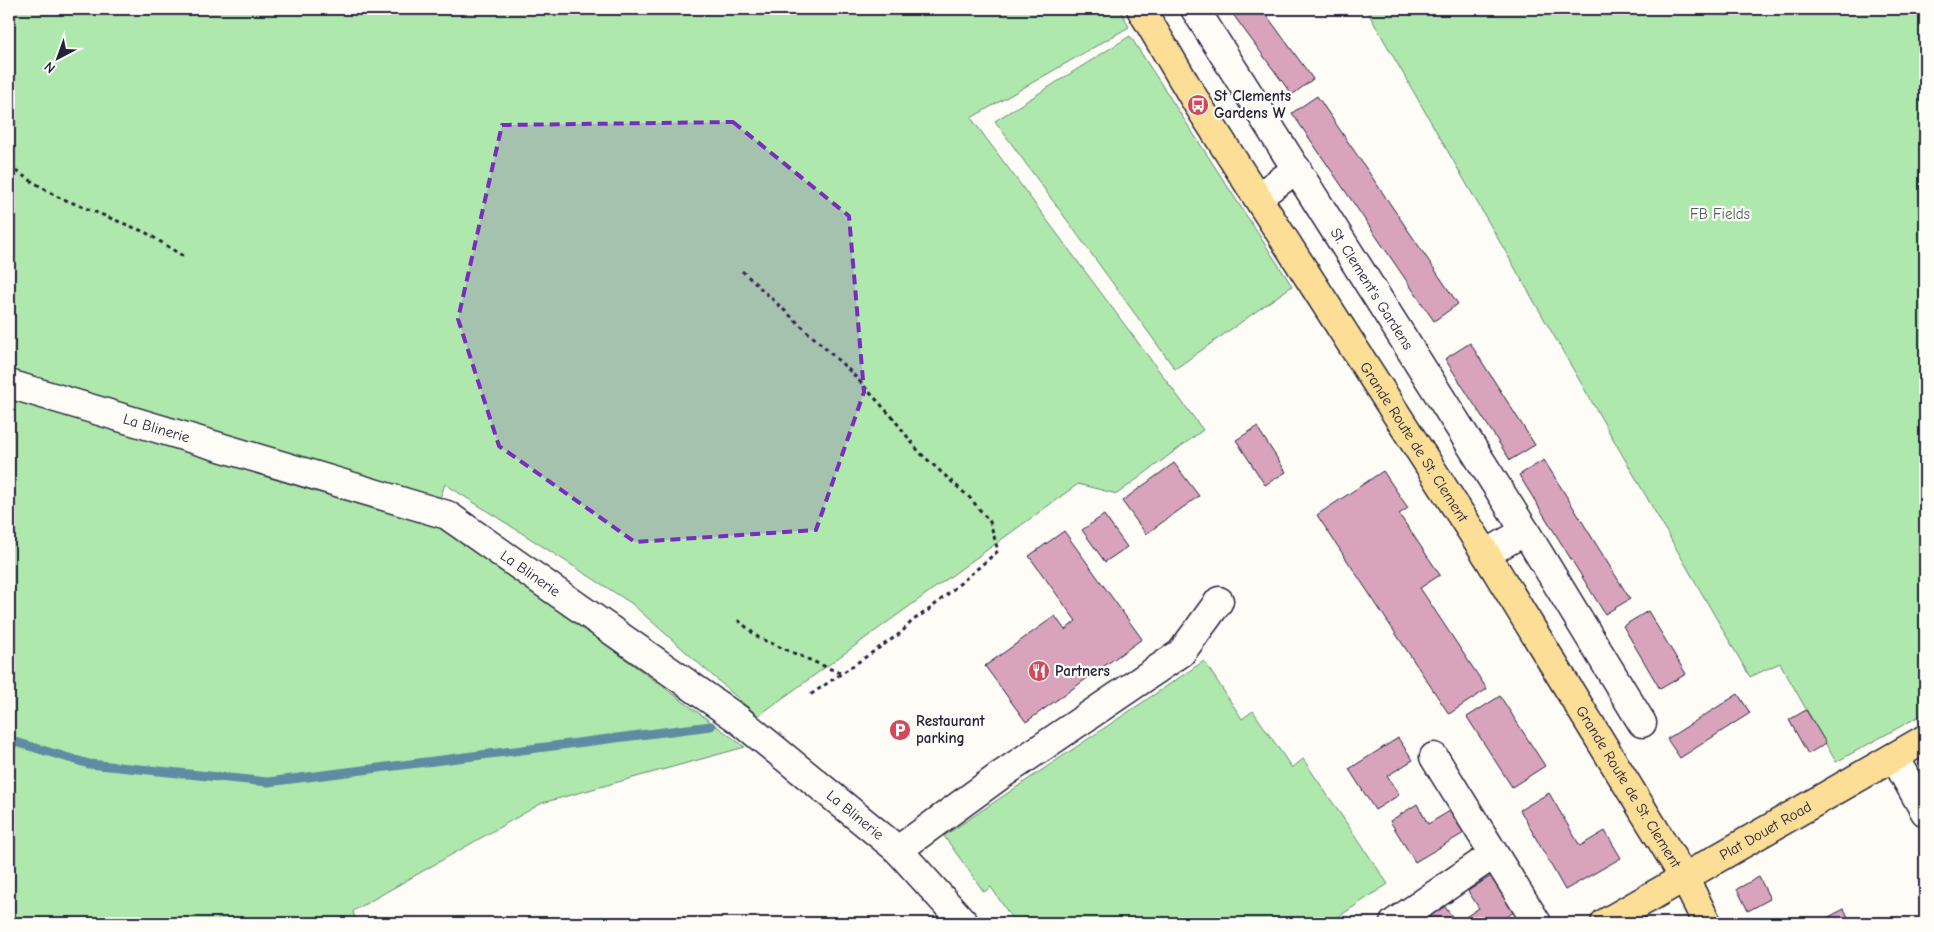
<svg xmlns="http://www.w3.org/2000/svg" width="1934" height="932" font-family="'Comic Neue',sans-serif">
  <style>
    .green { fill: #afe8ac; stroke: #688574 }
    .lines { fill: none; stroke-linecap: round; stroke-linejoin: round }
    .stream { stroke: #5e8ca2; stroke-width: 9 }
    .building { fill: #d9a4bb; stroke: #22223b }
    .minor-casing { stroke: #22223b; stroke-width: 31 }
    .major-casing { stroke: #22223b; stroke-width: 31 }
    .path { stroke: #22223b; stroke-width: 3; stroke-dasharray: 4 4; stroke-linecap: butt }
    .minor { stroke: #fdfcf7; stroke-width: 28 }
    .major { stroke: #fdde96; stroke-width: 28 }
    .marked { fill: #7b2cbf; fill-opacity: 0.2; stroke: #7b2cbf; stroke-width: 4; stroke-dasharray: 10 6; stroke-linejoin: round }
    .labels { text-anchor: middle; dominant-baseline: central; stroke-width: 4.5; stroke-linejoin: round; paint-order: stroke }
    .poi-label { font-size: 15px; font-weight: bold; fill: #22223b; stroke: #fdfcf7; text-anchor: start }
    .park-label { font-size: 15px; fill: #4c5d5d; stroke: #fdfcf7 }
    .street-label { font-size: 15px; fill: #22223b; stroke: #fdfcf7 }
  </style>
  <rect width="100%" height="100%" fill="#fdfcf7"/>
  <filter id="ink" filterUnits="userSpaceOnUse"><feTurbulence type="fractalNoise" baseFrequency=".02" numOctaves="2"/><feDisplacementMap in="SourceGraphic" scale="10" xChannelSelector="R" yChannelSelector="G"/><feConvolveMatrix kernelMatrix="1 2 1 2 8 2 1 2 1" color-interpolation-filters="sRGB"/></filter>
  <g filter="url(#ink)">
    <g class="green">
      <polygon points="9,9 1120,9 1129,27 971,118 1203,430 1117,494 1078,484 758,716 631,603 445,484 432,521 492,561 745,747 542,803 353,911 356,923 9,923"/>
      <polygon points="1366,9 1925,9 1925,713 1836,762 1780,663 1750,677"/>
      <polygon points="1130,36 1292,286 1175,369 995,121"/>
      <polygon points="1204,661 1242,719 1253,711 1292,768 1303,759 1388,884 1329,923 1015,923 991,887 984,892 944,836"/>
    </g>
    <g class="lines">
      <polyline class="stream" points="9,740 89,764 268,782 711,726"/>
    </g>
    <g class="building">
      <polygon points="1229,9 1262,9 1313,79 1292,95"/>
      <polygon points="1317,96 1458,304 1434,321 1292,113"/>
      <polygon points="1470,343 1535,445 1510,460 1445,359"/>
      <polygon points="1257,427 1286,472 1265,485 1236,440"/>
      <polygon points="1544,460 1630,599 1605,614 1519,475"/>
      <polygon points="1174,463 1199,496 1146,534 1122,501"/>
      <polygon points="1383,471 1408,508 1399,514 1440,575 1420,588 1487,689 1449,714 1317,515"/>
      <polygon points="1104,515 1127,547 1105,562 1082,530"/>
      <polygon points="1064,531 1142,639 1026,722 985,666 1055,616 1065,630 1076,621 1029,556"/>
      <polygon points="1648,611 1686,674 1660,689 1623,626"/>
      <polygon points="1738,694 1750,713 1680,758 1667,739"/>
      <polygon points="1500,696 1545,766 1512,787 1467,717"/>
      <polygon points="1806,710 1826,743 1808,754 1789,720"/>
      <polygon points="1398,738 1413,760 1387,776 1399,795 1375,810 1349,769"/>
      <polygon points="1549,793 1580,846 1605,831 1621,858 1565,890 1520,810"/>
      <polygon points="1417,804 1428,824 1450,811 1464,833 1415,862 1390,821"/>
      <polygon points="1491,876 1514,912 1497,923 1413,923 1442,903 1457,923 1479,908 1468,891"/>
      <polygon points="1759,877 1770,899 1748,911 1737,889"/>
      <polygon points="1844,909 1851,923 1817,923"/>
    </g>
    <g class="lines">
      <g class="minor-casing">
        <g id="minor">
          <path id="s1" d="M1195 9 1525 531 1486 554"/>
          <polyline points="1258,197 1297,169"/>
          <path id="s2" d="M9 384 447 515 738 719 898 850 964 923"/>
          <polyline points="1525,531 1642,723"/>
          <polyline points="1434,757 1537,923"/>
          <polyline points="1894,757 1925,812"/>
          <polyline points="898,850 1001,775 1181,653 1219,601"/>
          <polyline points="1394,923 1494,854"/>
        </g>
      </g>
      <g class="major-casing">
        <g id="major">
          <path id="s3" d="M1141 9 1198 105 1486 554 1685 879 1707 923"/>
          <path id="s4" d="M1605 923 1925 739"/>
        </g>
      </g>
      <g class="path">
        <polyline points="9,167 56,196 145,232 183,256"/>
        <polyline points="742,271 852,373 893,418 920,453 970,498 990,522 998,551 930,609 912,621 901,633 810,695"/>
        <polyline points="738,620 759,638 840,673"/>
      </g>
      <use href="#minor" class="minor"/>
      <use href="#major" class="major"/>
    </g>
  </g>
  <path class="marked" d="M733 122 849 216 864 392 816 530 635 542 499 446 458 319 502 125Z"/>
  <defs>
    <g id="bus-disc" transform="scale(1.125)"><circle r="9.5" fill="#d1495b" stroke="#fdfcf7"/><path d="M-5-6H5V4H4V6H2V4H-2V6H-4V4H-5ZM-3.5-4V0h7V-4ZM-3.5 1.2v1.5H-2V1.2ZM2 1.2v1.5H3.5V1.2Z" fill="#fff"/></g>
    <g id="restaurant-disc" transform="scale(1.125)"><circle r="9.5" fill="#d1495b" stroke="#fdfcf7"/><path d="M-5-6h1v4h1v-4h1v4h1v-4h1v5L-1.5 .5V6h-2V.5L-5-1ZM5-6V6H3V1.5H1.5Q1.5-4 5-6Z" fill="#fff"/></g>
    <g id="parking-disc" transform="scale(1.125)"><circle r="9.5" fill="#d1495b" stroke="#fdfcf7"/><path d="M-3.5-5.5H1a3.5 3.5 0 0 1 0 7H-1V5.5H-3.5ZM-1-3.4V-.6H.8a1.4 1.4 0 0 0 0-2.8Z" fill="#fff"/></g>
  </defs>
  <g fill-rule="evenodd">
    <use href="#bus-disc" x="1198" y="105"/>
    <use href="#restaurant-disc" x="1039" y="671"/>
    <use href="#parking-disc" x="900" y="730"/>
  </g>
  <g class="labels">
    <g class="poi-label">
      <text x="1214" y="96">St Clements<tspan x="1214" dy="17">Gardens W</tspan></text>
      <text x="1055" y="671">Partners</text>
      <text x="916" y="721">Restaurant<tspan x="916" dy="17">parking</tspan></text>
    </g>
    <g class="park-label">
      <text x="1720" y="214">FB Fields</text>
    </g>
    <g class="street-label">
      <text stroke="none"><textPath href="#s1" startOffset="331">St. Clement's Gardens</textPath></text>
      <text stroke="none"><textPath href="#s2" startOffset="154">La Blinerie</textPath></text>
      <text stroke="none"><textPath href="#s3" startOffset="512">Grande Route de St. Clement</textPath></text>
      <text stroke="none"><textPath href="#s2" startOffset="559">La Blinerie</textPath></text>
      <text stroke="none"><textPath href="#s3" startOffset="918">Grande Route de St. Clement</textPath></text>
      <text stroke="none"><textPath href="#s2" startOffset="964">La Blinerie</textPath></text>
      <text stroke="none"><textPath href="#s4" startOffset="185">Plat Douet Road</textPath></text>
    </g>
  </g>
  <rect width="1934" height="932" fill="none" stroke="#fdfcf7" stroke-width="30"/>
  <rect x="15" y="15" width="1904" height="902" fill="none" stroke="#22223b" stroke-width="2" filter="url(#ink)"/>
  <g transform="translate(58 58) rotate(221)" stroke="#fdfcf7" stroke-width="4" paint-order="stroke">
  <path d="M0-4L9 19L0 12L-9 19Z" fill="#22223b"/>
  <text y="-8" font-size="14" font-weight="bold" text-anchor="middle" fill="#22223b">N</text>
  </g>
</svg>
